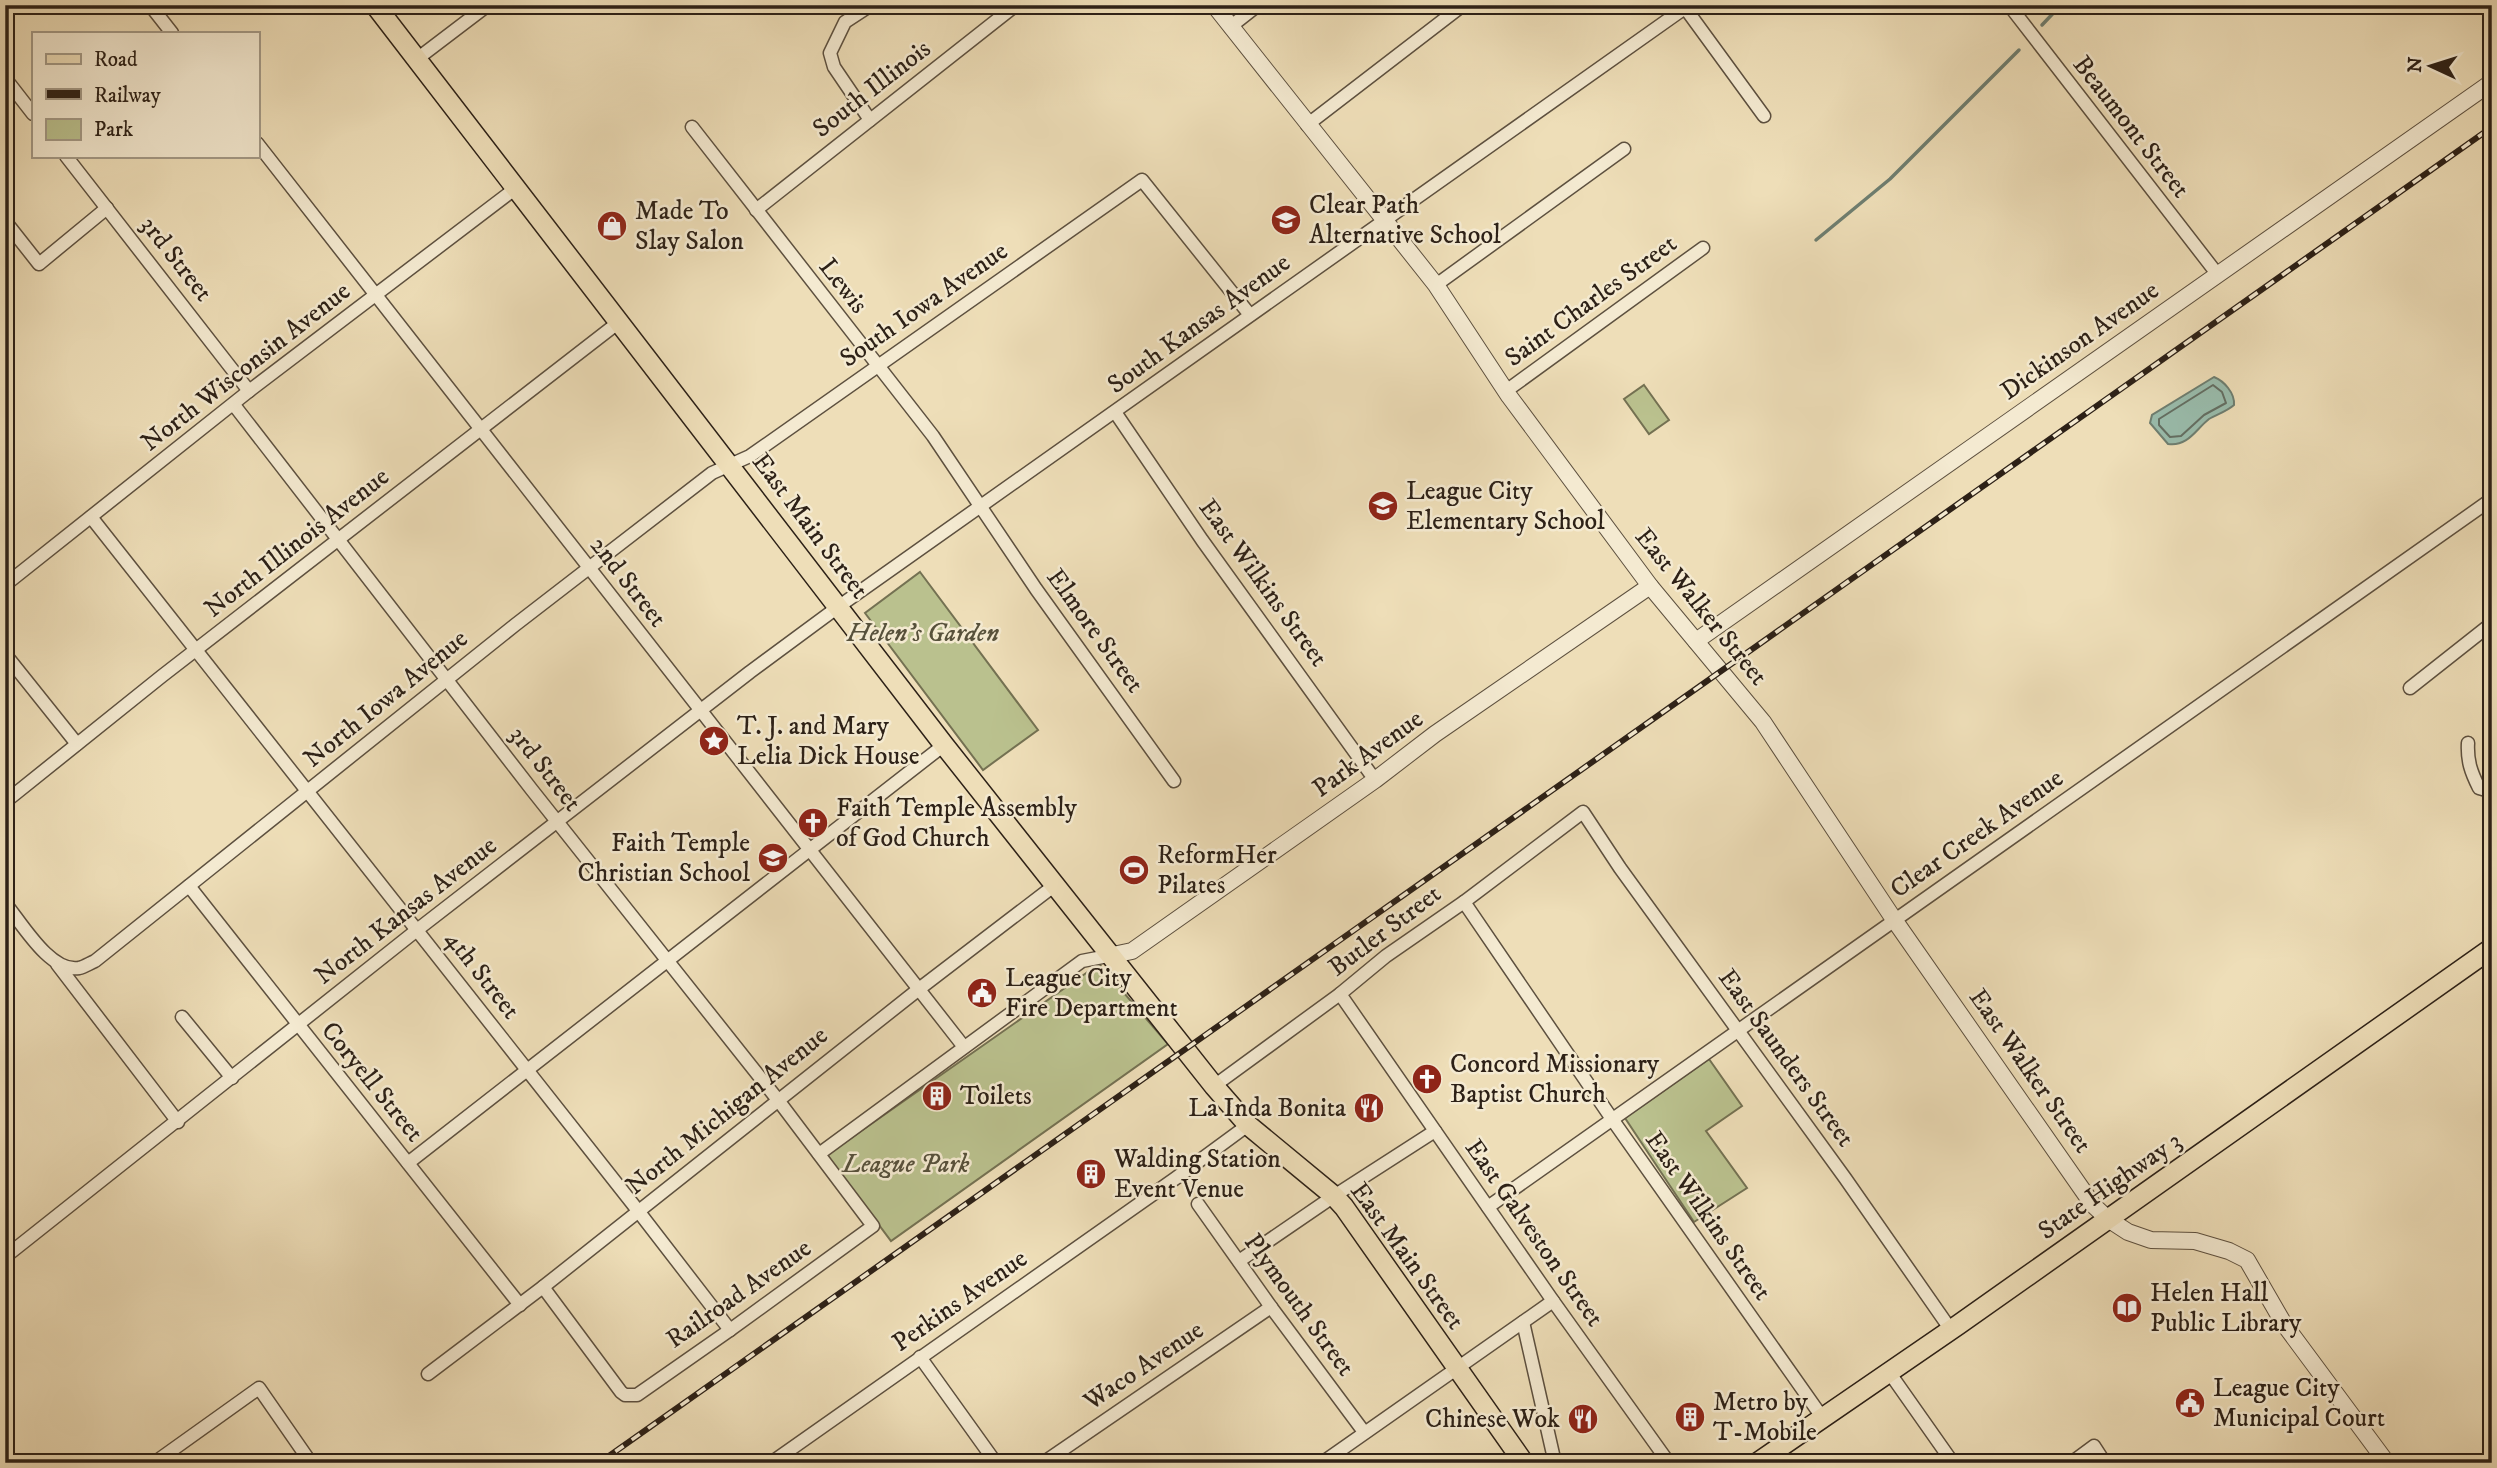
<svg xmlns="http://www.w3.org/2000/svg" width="2497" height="1468" font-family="'IM FELL DW Pica',serif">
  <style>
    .green { fill: #bac18e; stroke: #747152; stroke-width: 2 }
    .water { fill: #99bcac; stroke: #6e7e70; stroke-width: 2 }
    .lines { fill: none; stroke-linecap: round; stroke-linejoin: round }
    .shore { stroke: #636e62; stroke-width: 2 }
    .stream { stroke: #6e7e70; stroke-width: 3.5 }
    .minor-casing { stroke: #5d503f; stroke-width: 15 }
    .tertiary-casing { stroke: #5d503f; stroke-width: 18 }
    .primary-casing { stroke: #2d2117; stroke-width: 22 }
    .minor { stroke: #f4ead1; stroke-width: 12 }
    .tertiary { stroke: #f4ead1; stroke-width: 16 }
    .primary { stroke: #eedeb8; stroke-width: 19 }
    .rail-casing { stroke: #2d2117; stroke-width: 6 }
    .rail { stroke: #f4ead1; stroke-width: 3.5; stroke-dasharray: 10; stroke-linecap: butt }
    .labels { text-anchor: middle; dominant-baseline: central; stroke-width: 5; stroke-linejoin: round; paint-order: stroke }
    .street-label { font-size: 26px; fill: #2d2117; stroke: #f4ead1 }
    .poi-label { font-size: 26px; fill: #2d2117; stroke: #f4ead1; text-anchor: start }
    .park-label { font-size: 26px; font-style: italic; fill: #57513b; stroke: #f4ead1 }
  </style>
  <rect width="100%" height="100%" fill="#eedeb8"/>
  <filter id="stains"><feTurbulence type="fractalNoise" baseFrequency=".00286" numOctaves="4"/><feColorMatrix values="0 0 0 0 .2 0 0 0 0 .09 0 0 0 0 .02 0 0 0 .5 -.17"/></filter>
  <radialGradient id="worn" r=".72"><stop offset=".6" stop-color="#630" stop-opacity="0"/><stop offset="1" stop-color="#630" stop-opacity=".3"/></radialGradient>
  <g class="green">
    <polygon points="1644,385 1669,420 1649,434 1624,399"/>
    <polygon points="920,572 1038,730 983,770 865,613"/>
    <polygon points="1099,964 1168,1044 891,1241 827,1155"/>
    <polygon points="1709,1059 1742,1106 1706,1131 1747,1188 1694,1222 1625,1118"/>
  </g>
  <path class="water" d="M2214 377C2224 381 2235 393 2234 405 2226 412 2217 414 2209 419 2196 429 2188 447 2168 444L2150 423 2152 415Z"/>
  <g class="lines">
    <polygon class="shore" points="2213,385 2222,392 2226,403 2204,415 2181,436 2170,437 2159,425 2159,419"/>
    <g class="stream">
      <polyline points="2042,25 2061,5"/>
      <polyline points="1816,240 1890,179 2019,50"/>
    </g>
    <g class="minor-casing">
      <g id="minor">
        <polyline points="150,5 172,33"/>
        <polyline points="1683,5 1764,116"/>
        <polyline points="2009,5 2218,275"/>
        <polyline points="1230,27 1258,5"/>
        <polyline points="417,59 488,5"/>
        <polyline points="5,78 33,114"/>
        <polyline points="870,120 834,67 830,53 845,22 871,5"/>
        <polyline points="1307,125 1463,5"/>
        <polyline points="692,127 933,436 1036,589 1174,781"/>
        <polyline points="257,143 964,1047"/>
        <polyline points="66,156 249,391"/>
        <polyline points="756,210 1016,5"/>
        <polyline points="5,221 39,264 107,208"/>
        <polyline points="1436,285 1624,149"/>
        <polyline points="1506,391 1703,248"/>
        <polyline points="234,405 532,790 778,1100 873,1226 730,1330 637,1395 625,1395 621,1392 543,1287"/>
        <polyline points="1115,412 1202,540 1375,780"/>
        <polyline points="91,517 632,1203 730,1330"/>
        <polyline points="5,585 249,391 516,188"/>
        <polyline points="5,654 77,744"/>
        <polyline points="2410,688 2486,628 2492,627"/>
        <path d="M2468 743C2467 761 2471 772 2479 788L2486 790 2492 795"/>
        <polyline points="5,802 162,676 619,322"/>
        <polyline points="189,886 520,1305"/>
        <polyline points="1464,902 1612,1119 1822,1417"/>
        <path d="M5 903C21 922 50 973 79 968 84 967 90 963 95 961L515 625 712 473 750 456 1142 180 1250 315"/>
        <polyline points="57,964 178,1122"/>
        <polyline points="1340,994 1553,1301 1669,1463"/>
        <polyline points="182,1017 232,1078"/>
        <polyline points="1214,1086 1340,994 1386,956 1464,902 1583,812 1620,868 1845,1178 1951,1330"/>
        <polyline points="819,1154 1082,961 1113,955"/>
        <polyline points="408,1163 944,745"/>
        <polyline points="1198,1204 1271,1307 1364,1432"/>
        <polyline points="1488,1207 2492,499"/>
        <polyline points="5,1257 417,930 750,672 838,607 1689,5"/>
        <polyline points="1239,1261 1334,1196 1435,1131"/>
        <polyline points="1523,1322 1555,1463"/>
        <polyline points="920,1357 996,1463"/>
        <polyline points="1889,1372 1953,1463"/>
        <polyline points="428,1374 543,1287 919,989 1055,885"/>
        <polyline points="5,1459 8,1463"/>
        <polyline points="154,1463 259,1388 311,1463"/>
        <polyline points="771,1463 1176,1178 1248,1125"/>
        <polyline points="1043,1463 1271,1307"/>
        <polyline points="1322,1463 1553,1301"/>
        <polyline points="2071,1463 2094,1446 2105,1463"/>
      </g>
    </g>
    <g class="tertiary-casing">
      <g id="tertiary">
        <polyline points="1214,5 1436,285 1509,396 1650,586 1763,722 1895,921 2093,1205 2108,1219 2128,1232 2151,1240 2195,1241 2229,1251 2247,1260 2284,1324 2387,1463"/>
        <polyline points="1696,641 2492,82"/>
        <polyline points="1113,955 1132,951 1375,780 1435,734 1650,586"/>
      </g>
    </g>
    <g class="primary-casing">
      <g id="primary">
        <polyline points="375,5 944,745 1214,1086 1248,1125 1334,1196 1344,1207 1524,1463"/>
        <polyline points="1757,1463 1958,1325 2492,948"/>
      </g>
    </g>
    <use href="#minor" class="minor"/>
    <use href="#tertiary" class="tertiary"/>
    <use href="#primary" class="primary"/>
    <g class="rail-casing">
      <polyline id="rail" points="599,1463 2492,127"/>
    </g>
    <use href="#rail" class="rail"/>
  </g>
  <defs>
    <g id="school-disc" transform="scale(1.575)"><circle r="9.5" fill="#8f2418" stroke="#f4ead1"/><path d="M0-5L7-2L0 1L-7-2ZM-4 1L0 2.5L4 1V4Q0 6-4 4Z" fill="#fff"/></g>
    <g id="shop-disc" transform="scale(1.575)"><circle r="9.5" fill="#8f2418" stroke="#f4ead1"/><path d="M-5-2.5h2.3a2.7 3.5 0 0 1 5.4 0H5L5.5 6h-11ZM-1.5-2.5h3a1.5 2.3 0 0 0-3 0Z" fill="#fff"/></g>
    <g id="sight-disc" transform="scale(1.575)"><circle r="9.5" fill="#8f2418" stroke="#f4ead1"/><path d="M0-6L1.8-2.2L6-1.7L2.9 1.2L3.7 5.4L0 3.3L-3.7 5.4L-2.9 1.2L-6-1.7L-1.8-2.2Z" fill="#fff"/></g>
    <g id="church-disc" transform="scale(1.575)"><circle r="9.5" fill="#8f2418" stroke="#f4ead1"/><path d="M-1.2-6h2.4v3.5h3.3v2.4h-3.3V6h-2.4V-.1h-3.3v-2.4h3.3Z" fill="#fff"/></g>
    <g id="stadium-disc" transform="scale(1.575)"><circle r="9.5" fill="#8f2418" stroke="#f4ead1"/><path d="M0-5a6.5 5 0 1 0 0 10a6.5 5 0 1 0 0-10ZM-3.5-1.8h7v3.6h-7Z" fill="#fff"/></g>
    <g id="civic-disc" transform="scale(1.575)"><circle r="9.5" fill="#8f2418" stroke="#f4ead1"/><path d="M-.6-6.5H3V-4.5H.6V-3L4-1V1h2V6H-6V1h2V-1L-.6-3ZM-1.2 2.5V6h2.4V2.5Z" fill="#fff"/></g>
    <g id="building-disc" transform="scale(1.575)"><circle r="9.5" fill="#8f2418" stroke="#f4ead1"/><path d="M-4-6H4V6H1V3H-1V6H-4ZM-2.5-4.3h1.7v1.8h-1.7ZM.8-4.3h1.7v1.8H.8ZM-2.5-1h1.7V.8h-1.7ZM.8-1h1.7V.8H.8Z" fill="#fff"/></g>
    <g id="restaurant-disc" transform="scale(1.575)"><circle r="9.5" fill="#8f2418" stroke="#f4ead1"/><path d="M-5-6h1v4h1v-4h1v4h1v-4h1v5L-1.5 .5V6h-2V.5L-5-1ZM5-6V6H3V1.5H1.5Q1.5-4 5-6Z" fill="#fff"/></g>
    <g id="library-disc" transform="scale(1.575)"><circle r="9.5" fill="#8f2418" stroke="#f4ead1"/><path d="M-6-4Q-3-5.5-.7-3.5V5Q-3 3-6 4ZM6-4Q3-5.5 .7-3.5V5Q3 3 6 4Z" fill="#fff"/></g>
  </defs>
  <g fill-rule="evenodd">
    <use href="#school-disc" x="1286" y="220"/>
    <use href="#shop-disc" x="612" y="226"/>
    <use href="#school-disc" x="1383" y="506"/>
    <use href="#sight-disc" x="714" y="741"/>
    <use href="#church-disc" x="813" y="823"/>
    <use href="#school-disc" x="773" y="858"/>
    <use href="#stadium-disc" x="1134" y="870"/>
    <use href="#civic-disc" x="982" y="993"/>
    <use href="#church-disc" x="1427" y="1079"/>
    <use href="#building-disc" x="937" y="1096"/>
    <use href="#restaurant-disc" x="1369" y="1108"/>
    <use href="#building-disc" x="1091" y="1174"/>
    <use href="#library-disc" x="2127" y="1308"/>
    <use href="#civic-disc" x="2190" y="1403"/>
    <use href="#building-disc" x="1690" y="1417"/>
    <use href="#restaurant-disc" x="1583" y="1419"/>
  </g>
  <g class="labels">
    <g class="street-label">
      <text transform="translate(872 89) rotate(-38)">South Illinois</text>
      <text transform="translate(2131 127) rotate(52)">Beaumont Street</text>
      <text transform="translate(176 259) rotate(52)">3rd Street</text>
      <text transform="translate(843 286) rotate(52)">Lewis</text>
      <text transform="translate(1591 301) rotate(-36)">Saint Charles Street</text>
      <text transform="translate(924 305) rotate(-35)">South Iowa Avenue</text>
      <text transform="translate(1199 324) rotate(-36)">South Kansas Avenue</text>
      <text transform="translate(2080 341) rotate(-35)">Dickinson Avenue</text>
      <text transform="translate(246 367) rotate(-38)">North Wisconsin Avenue</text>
      <text transform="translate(810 526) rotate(53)">East Main Street</text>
      <text transform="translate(297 543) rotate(-38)">North Illinois Avenue</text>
      <text transform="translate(628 582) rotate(52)">2nd Street</text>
      <text transform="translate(1263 583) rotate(54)">East Wilkins Street</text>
      <text transform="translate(1701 607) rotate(51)">East Walker Street</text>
      <text transform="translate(1095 631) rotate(54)">Elmore Street</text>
      <text transform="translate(386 699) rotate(-39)">North Iowa Avenue</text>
      <text transform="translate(1368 754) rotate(-36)">Park Avenue</text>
      <text transform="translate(545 769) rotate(52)">3rd Street</text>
      <text transform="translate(1977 834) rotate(-35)">Clear Creek Avenue</text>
      <text transform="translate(406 911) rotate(-38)">North Kansas Avenue</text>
      <text transform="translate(1385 931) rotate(-37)">Butler Street</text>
      <text transform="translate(482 975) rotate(52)">4th Street</text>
      <text transform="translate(1786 1058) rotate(54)">East Saunders Street</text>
      <text transform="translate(2030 1071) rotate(55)">East Walker Street</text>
      <text transform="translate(372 1082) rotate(51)">Coryell Street</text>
      <text transform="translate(727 1111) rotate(-39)">North Michigan Avenue</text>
      <text transform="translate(2110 1186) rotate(-35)">State Highway 3</text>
      <text transform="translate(1708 1216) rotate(55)">East Wilkins Street</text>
      <text transform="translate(1534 1233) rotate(55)">East Galveston Street</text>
      <text transform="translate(1407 1256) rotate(54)">East Main Street</text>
      <text transform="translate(739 1294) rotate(-35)">Railroad Avenue</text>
      <text transform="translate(960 1301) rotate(-35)">Perkins Avenue</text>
      <text transform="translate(1299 1305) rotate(54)">Plymouth Street</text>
      <text transform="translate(1144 1366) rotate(-34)">Waco Avenue</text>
    </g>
    <g class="poi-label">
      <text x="1309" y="205">Clear Path<tspan x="1309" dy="30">Alternative School</tspan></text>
      <text x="635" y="211">Made To<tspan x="635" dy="30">Slay Salon</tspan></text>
      <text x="1406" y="491">League City<tspan x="1406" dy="30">Elementary School</tspan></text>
      <text x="737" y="726">T. J. and Mary<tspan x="737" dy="30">Lelia Dick House</tspan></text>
      <text x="836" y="808">Faith Temple Assembly<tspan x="836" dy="30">of God Church</tspan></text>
      <text x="750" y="843" text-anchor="end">Faith Temple<tspan x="750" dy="30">Christian School</tspan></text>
      <text x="1157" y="855">ReformHer<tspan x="1157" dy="30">Pilates</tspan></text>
      <text x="1005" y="978">League City<tspan x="1005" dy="30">Fire Department</tspan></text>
      <text x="1450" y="1064">Concord Missionary<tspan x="1450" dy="30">Baptist Church</tspan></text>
      <text x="960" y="1096">Toilets</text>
      <text x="1346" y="1108" text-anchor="end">La Inda Bonita</text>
      <text x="1114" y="1159">Walding Station<tspan x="1114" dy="30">Event Venue</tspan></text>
      <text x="2150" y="1293">Helen Hall<tspan x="2150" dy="30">Public Library</tspan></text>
      <text x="2213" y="1388">League City<tspan x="2213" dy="30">Municipal Court</tspan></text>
      <text x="1713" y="1402">Metro by<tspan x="1713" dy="30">T-Mobile</tspan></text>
      <text x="1560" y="1419" text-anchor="end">Chinese Wok</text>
    </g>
    <g class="park-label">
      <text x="923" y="633">Helen's Garden</text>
      <text x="906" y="1164">League Park</text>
    </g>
  </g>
  <rect width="2497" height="1468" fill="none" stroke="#eedeb8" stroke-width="28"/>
  <rect x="7" y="7" width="2483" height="1454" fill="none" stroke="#2d2117" stroke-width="3.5"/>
  <rect x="14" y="14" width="2469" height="1440" fill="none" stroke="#2d2117" stroke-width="2"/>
  <rect x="32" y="32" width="228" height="126" fill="#f4ead1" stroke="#a49a87" stroke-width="2"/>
  <rect x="46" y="54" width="35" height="10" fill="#eedeb8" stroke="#a49a87" stroke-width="2"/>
  <text x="94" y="66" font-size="21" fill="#2d2117">Road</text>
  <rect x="46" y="89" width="35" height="10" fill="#2d2117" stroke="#a49a87" stroke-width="2"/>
  <text x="94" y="102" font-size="21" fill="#2d2117">Railway</text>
  <rect x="46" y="119" width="35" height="21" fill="#bac18e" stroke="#a49a87" stroke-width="2"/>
  <text x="94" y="136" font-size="21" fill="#2d2117">Park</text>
  <g transform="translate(2431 66) rotate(274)" stroke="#f4ead1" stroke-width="5" paint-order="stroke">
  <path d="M0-5L12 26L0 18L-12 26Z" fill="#2d2117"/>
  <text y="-10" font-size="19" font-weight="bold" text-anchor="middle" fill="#2d2117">N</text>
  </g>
  <rect width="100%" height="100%" filter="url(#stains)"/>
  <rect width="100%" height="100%" fill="url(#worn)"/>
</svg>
